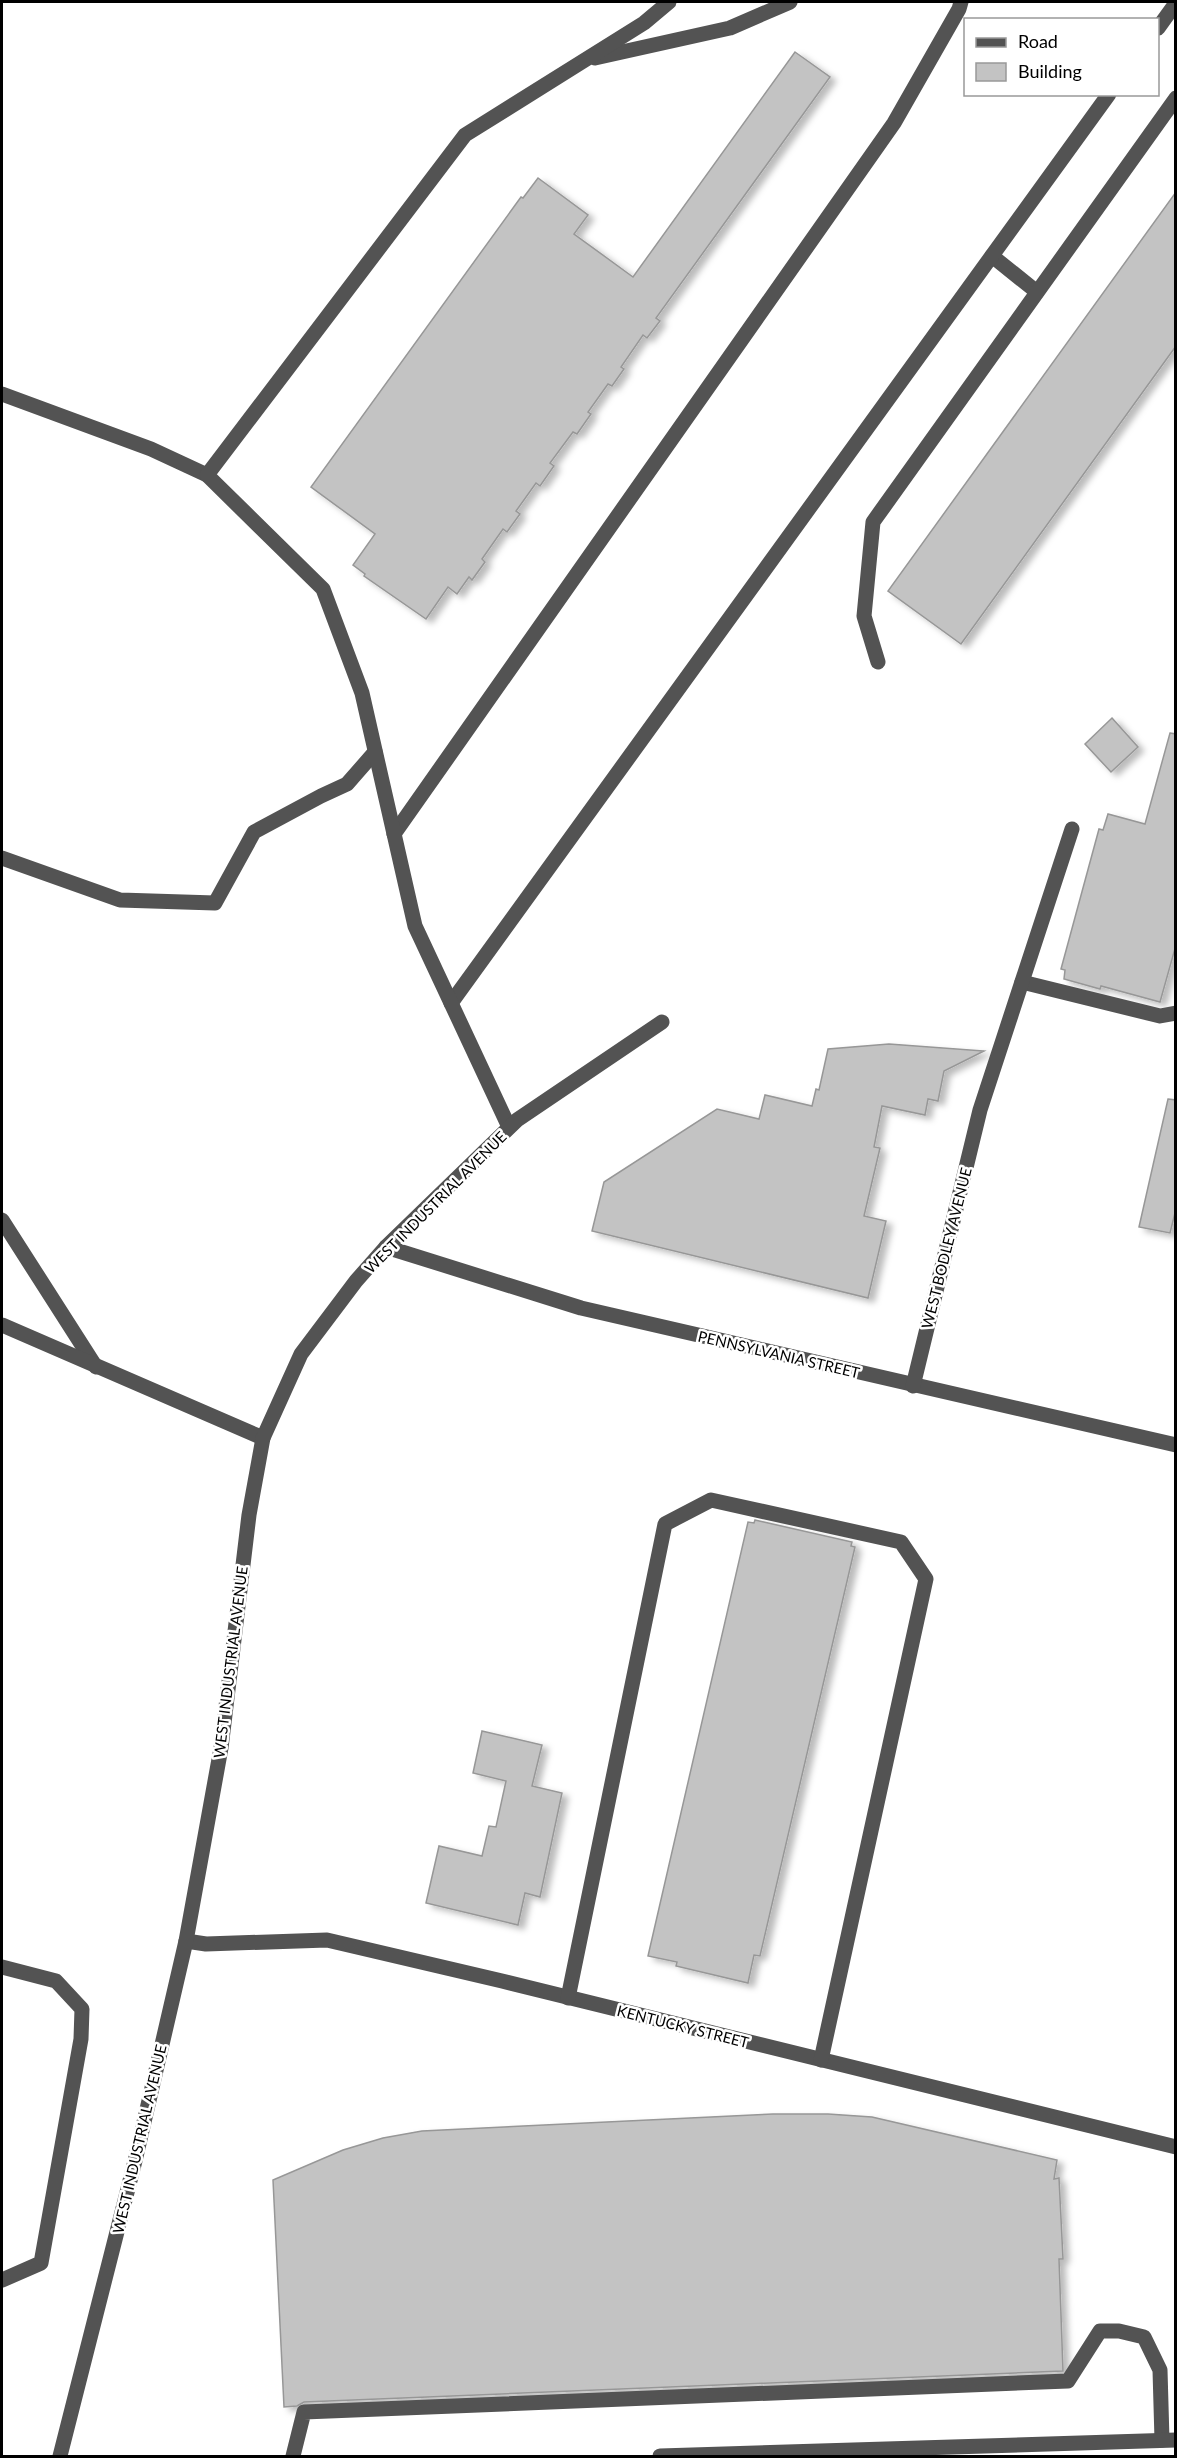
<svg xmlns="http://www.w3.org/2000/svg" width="1177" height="2458" font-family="Lato,sans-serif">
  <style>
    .building { fill: #c3c3c3; stroke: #979797; stroke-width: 1.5; filter: url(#shadow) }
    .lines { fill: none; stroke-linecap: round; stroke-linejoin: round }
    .minor { stroke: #535353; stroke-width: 15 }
    .labels { text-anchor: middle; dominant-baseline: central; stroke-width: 5; stroke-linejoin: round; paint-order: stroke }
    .street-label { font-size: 15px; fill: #000; stroke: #fff }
  </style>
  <defs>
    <filter id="shadow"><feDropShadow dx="6" dy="4" stdDeviation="3" flood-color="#0004"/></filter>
  </defs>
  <rect width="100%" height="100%" fill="#fff"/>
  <g class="building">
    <polygon points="795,52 830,77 656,318 660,321 647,338 643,335 621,367 624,369 612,386 608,384 588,412 591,414 577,434 573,432 550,463 554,466 540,486 536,483 516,511 520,514 507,532 503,529 482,559 485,562 472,580 469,577 457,594 448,587 426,619 364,576 365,574 353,565 375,534 311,487 521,197 523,198 538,178 588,215 574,234 633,277"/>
    <polygon points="1176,192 1176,346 961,644 888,591"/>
    <polygon points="1112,718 1138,747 1111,772 1085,744"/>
    <polygon points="1170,733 1176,734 1176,945 1160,1002 1101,986 1100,989 1064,979 1065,970 1061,969 1099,829 1103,830 1108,814 1145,824"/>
    <polygon points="889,1044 984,1051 944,1071 938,1101 928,1099 925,1115 882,1106 874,1147 880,1148 864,1216 886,1221 868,1298 592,1231 604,1182 717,1109 759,1119 765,1095 812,1106 816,1089 819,1090 828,1049"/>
    <polygon points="1168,1099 1176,1100 1176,1209 1170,1233 1139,1227"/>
    <polygon points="755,1520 852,1542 851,1546 855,1547 760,1956 754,1955 748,1983 676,1966 677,1962 648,1956 748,1522 754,1523"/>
    <polygon points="482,1731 542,1745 532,1786 562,1793 540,1897 525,1893 518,1925 426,1903 439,1846 482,1856 489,1826 496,1827 506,1781 473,1773"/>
    <polygon points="773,2114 828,2114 872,2117 1057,2160 1054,2179 1059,2178 1063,2259 1059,2259 1063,2371 304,2402 297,2406 284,2407 273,2180 343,2150 383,2138 422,2131"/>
  </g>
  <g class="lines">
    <g class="minor">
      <polyline points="1158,28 1176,3"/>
      <polyline points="595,58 730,28 790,2"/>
      <polyline points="992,256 1037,292"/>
      <polyline points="2,394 151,449 207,475"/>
      <polyline points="878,662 864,616 873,522 1176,98"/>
      <polyline points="394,834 894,123 959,9 961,2"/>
      <polyline points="2,858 120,900 215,903 254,832 321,796 347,784 375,752"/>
      <polyline points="1022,982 1160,1016 1176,1013"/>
      <polyline points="451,1003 1109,94"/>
      <polyline points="509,1127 415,926 362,693 323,589 207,475 465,135 644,23 669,2"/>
      <polyline points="2,1220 96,1367"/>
      <polyline points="386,1247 581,1308 1176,1445"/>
      <polyline points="2,1325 263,1438"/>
      <polyline points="913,1386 980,1110 1072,829"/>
      <polyline points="186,1941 206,1944 327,1940 502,1981 1176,2147"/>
      <polyline points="2,1967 56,1981 82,2009 81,2039 41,2263 2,2280"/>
      <polyline points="568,1998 665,1524 711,1500 901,1542 926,1579 821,2060"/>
      <polyline points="60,2456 135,2161 186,1941 221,1748 249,1515 263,1438 301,1354 356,1281 386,1247 517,1120 662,1022"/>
      <polyline points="293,2456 304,2412 1068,2381 1100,2331 1119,2331 1144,2337 1160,2370 1162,2440"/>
      <polyline points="660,2456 1176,2440"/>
    </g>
  </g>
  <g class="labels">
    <g class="street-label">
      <text transform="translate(435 1202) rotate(-45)">WEST INDUSTRIAL AVENUE</text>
      <text transform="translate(946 1248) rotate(-76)">WEST BODLEY AVENUE</text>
      <text transform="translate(779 1354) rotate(13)">PENNSYLVANIA STREET</text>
      <text transform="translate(230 1662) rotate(-83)">WEST INDUSTRIAL AVENUE</text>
      <text transform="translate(683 2026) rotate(14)">KENTUCKY STREET</text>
      <text transform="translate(139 2139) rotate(-77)">WEST INDUSTRIAL AVENUE</text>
    </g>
  </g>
  <rect width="1177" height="2458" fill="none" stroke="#000000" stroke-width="6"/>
  <rect x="964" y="18" width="195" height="78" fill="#ffffff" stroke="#999999" stroke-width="1.5"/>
  <rect x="976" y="38" width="30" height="9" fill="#535353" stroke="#999999" stroke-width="1.5"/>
  <text x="1018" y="48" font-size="18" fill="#000000">Road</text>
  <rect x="976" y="63" width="30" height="18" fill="#c3c3c3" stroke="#999999" stroke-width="1.5"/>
  <text x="1018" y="78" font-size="18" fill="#000000">Building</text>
</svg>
